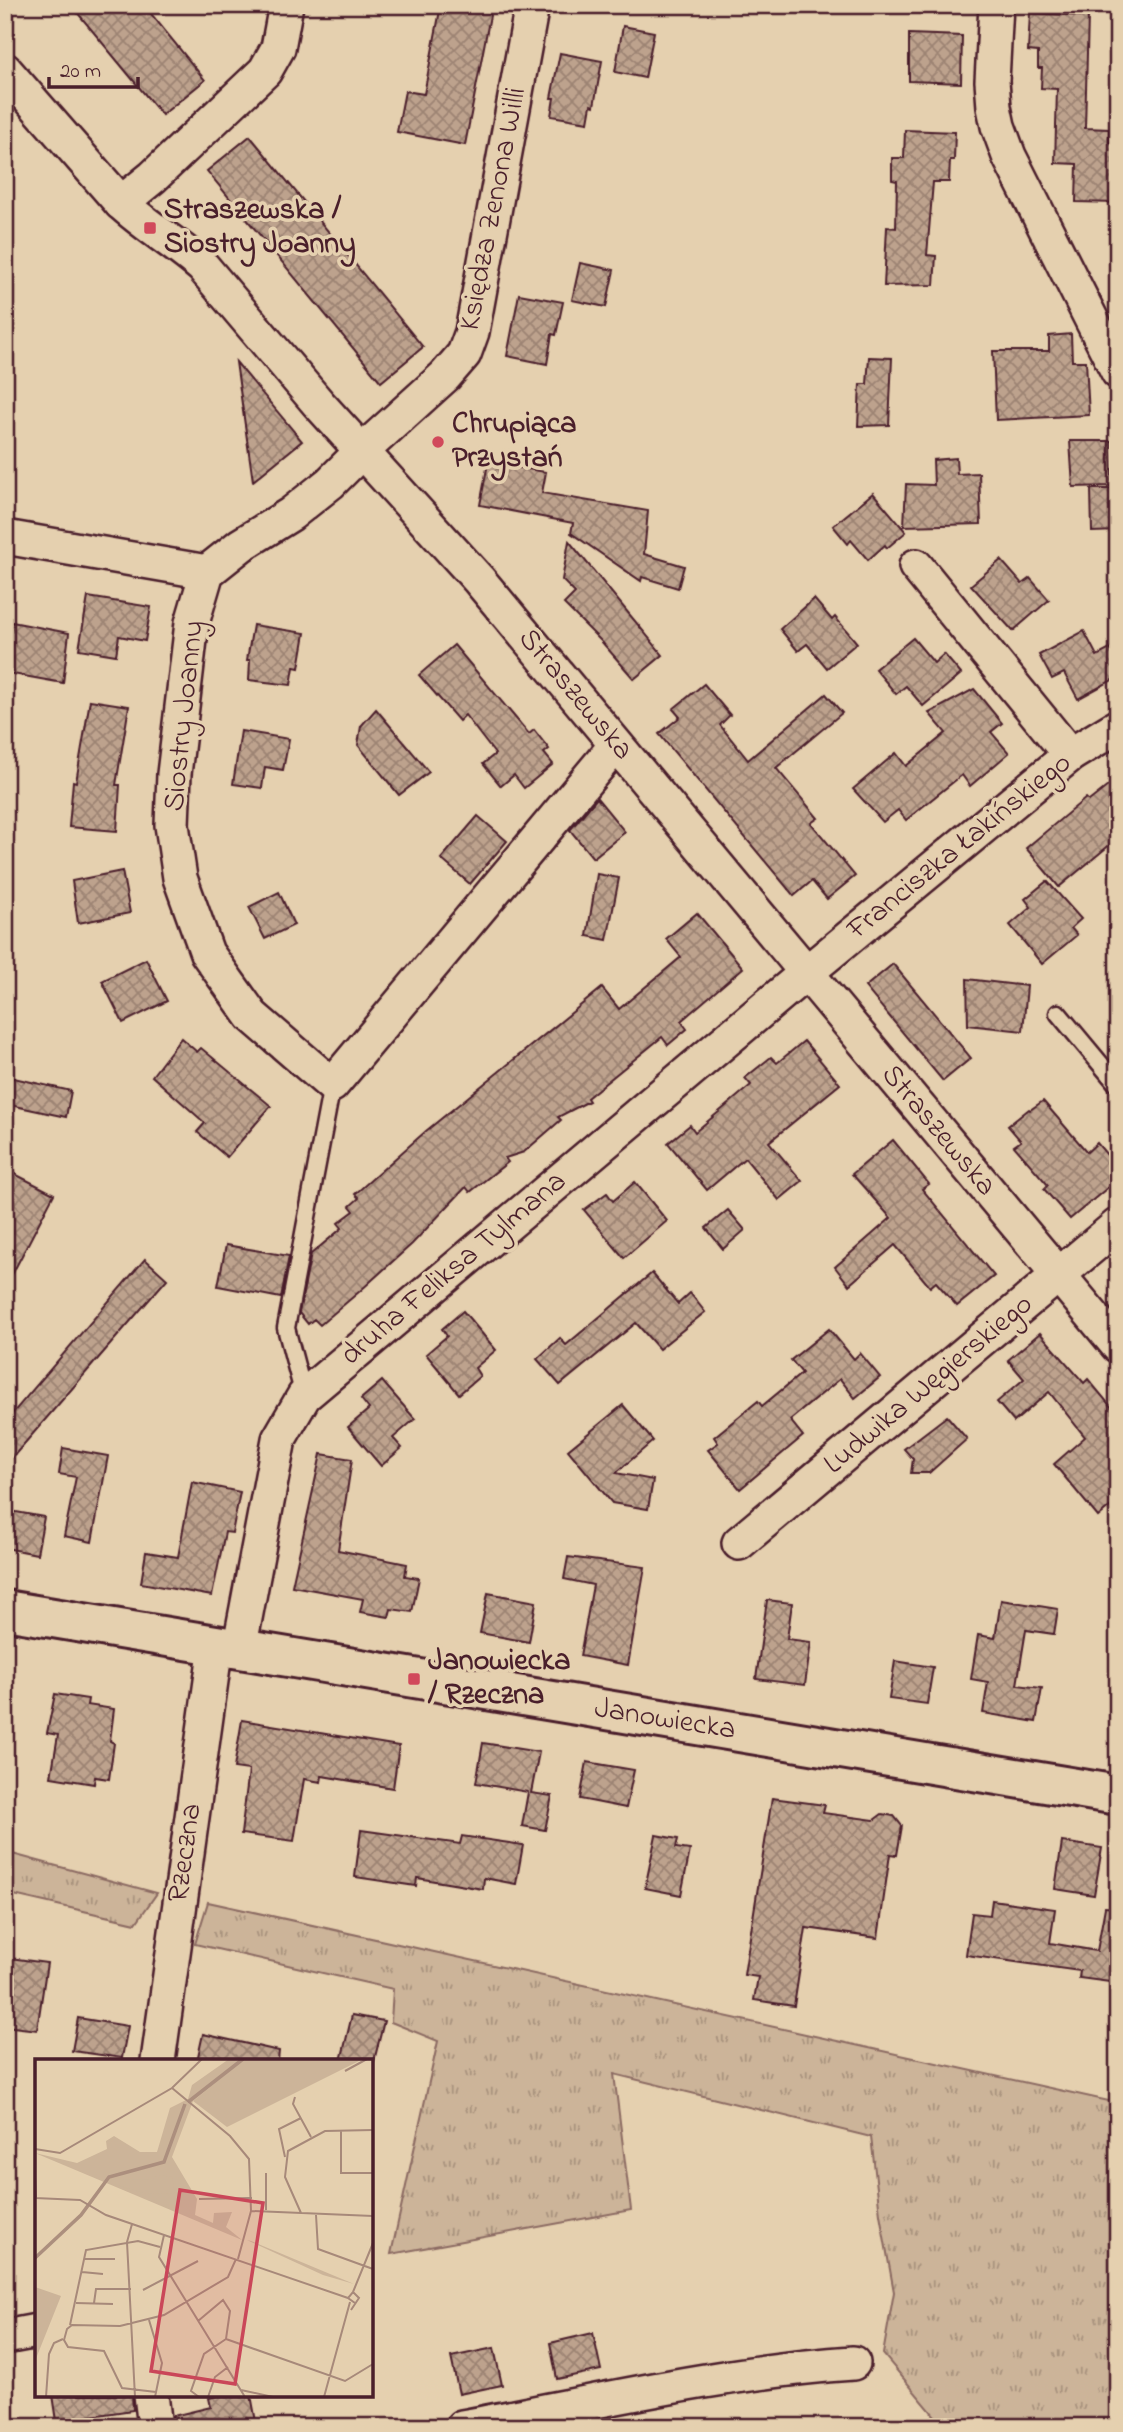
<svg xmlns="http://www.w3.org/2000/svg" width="1123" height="2432" font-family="'Indie Flower',sans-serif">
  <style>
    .grass { fill: url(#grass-tufts); stroke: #8b6a62; stroke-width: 2 }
    .building { fill: url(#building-cross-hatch); stroke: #4a1f2b; stroke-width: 2 }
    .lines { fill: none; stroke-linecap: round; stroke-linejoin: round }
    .lane-casing { stroke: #4a1f2b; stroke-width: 21 }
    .street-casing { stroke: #4a1f2b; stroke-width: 38 }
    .secondary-casing { stroke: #4a1f2b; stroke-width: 44 }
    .lane { stroke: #e5d0af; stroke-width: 16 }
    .street { stroke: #e5d0af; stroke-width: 33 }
    .secondary { stroke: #e5d0af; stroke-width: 38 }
    .poi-dot { fill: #d1495b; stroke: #e5d0af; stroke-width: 2.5 }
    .labels { text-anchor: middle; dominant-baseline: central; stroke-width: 7; stroke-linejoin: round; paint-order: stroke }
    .street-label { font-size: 30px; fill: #4a1f2b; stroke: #e5d0af }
    .poi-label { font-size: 30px; font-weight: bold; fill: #4a1f2b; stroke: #e5d0af; text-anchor: start }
    .inset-river { fill: none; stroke: #ac8f7e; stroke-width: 3.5 }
    .inset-road { fill: none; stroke: #a7897a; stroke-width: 2 }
    .view { fill: #ca4759; fill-opacity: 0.15; stroke: #ca4759; stroke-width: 3.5 }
    .inset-edge { fill: none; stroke: #4a1f2b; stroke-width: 3.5 }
  </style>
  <defs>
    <pattern id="grass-tufts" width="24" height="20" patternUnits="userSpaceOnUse" patternTransform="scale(1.75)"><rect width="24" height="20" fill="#ccb499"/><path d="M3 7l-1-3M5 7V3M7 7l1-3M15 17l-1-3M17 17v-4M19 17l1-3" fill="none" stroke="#a8927d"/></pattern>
    <pattern id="building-cross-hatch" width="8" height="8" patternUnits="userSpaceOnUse" patternTransform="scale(1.75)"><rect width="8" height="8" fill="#bda28d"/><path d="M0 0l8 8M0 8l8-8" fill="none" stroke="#9c8373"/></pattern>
  </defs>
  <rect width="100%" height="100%" fill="#e5d0af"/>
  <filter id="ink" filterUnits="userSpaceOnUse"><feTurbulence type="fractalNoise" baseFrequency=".0143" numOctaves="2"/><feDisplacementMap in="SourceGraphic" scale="14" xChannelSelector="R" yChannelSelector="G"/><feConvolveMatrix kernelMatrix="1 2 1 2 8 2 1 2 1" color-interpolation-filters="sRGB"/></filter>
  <g filter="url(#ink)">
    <g class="grass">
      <polygon points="5,1852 157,1893 136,1923 5,1893"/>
      <polygon points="208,1902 1118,2103 1118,2427 944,2427 883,2354 894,2292 880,2214 871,2137 614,2074 631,2210 391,2254 438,2041 391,2022 393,1989 195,1944"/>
    </g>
    <g class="building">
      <polygon points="71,5 144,5 205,80 162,115"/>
      <polygon points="441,5 492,5 465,145 397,132 405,91 424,94"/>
      <polygon points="1030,13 1088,16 1085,128 1109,129 1109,142 1118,143 1118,203 1076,202 1077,164 1055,163 1057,89 1041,88 1042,68 1038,68 1038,52 1028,51"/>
      <polygon points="623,26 654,32 645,78 615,72"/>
      <polygon points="909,34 962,36 961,83 909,81"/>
      <polygon points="560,53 602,61 594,106 591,105 588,122 551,116 554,98 551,98"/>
      <polygon points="905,130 955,132 954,160 950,160 949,182 933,182 927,255 936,256 934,285 884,286 887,227 896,228 897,181 892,180 892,158 904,158"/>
      <polygon points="250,136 423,347 381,382 207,171"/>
      <polygon points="580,263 614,270 606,307 572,300"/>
      <polygon points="519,294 563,302 556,335 552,334 547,364 507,356"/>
      <polygon points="1071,334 1072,361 1086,361 1089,415 996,420 993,351 1049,351 1049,336"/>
      <polygon points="869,357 892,358 889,425 858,426 860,384 867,384"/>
      <polygon points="236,362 302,441 253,481"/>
      <polygon points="1070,441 1111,441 1112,486 1073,487"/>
      <polygon points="956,458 957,474 979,473 981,524 904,526 906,484 934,485 933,460"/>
      <polygon points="488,463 546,472 542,493 648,511 644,554 684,566 678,588 642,577 641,581 571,533 573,523 480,505"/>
      <polygon points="1091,489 1118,489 1118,531 1092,532"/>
      <polygon points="873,493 906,532 887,548 885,545 868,560 851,540 848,544 833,526"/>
      <polygon points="569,541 663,655 634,679 601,641 564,604 575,593 562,580"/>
      <polygon points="1001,560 1022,584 1030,578 1049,600 1013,631 971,585"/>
      <polygon points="88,597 151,607 145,641 119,636 116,655 79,649"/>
      <polygon points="814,599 832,620 835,617 857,643 827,668 807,644 798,651 780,629"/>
      <polygon points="12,622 69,633 63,683 7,673"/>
      <polygon points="253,625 305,633 299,668 294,667 291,685 249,680 250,660 247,660"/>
      <polygon points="1084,631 1097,656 1110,649 1118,663 1118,677 1078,699 1064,673 1052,679 1039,655"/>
      <polygon points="913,638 934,663 944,654 961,674 923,706 906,686 896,694 875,669"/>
      <polygon points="454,645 529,734 534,730 549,749 544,753 553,764 524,788 514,775 501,786 483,764 495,754 465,715 459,721 419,675"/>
      <polygon points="704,684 730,715 720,725 748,760 826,694 842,713 776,768 818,818 811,823 855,876 827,899 812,881 794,896 659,734 680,717 673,709"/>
      <polygon points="974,689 1002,723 991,732 1009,753 970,786 962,775 906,820 898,810 883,822 853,789 896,753 906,766 946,733 929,713"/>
      <polygon points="90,700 129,706 116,785 120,785 117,831 69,827 73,781 76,782"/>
      <polygon points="376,709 429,772 399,795 358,745 361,726"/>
      <polygon points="241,731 289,739 283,770 265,767 262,788 233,784"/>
      <polygon points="1118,778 1118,838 1059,887 1026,848 1086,798 1089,801"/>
      <polygon points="597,798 625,832 593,858 570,830"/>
      <polygon points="478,816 507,841 470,884 441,859"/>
      <polygon points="122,871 130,913 78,923 72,881"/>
      <polygon points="597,874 619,878 607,940 587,936"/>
      <polygon points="1047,881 1081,919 1071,928 1077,935 1042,964 1010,925 1031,907 1025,899"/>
      <polygon points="279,892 294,925 265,939 249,907"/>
      <polygon points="697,913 743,968 681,1021 687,1029 668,1045 662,1037 587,1098 589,1101 558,1117 561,1120 524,1152 505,1158 508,1162 470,1192 466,1187 412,1244 360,1291 320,1325 314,1319 308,1324 299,1313 311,1254 342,1228 338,1223 354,1211 350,1206 359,1198 355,1194 426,1131 602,988 619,1009 681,957 666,939"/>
      <polygon points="146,959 167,1001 123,1023 102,981"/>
      <polygon points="893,964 971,1058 943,1081 865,987"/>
      <polygon points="967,979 1027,986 1023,1031 968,1025"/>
      <polygon points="181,1038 197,1052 201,1048 271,1106 227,1157 197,1132 205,1123 152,1076"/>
      <polygon points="804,1041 840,1084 769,1142 802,1181 779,1200 745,1158 707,1190 668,1143 690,1125 695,1132 751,1085 745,1078 771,1057 777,1063"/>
      <polygon points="5,1076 71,1091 66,1117 5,1104"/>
      <polygon points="1043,1101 1087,1152 1097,1143 1118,1168 1118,1179 1070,1219 1044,1189 1048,1185 1014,1146 1021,1141 1008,1126 1029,1109 1030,1110"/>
      <polygon points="893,1140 929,1184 922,1189 994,1276 957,1306 936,1282 930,1287 895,1245 849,1285 835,1267 891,1218 852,1174"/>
      <polygon points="5,1169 54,1194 5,1288"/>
      <polygon points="635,1182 667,1221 624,1258 584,1210 607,1193 613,1201"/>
      <polygon points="728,1210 745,1230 723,1249 706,1228"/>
      <polygon points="226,1245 289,1256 281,1298 218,1286"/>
      <polygon points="145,1259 167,1279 5,1466 5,1422"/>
      <polygon points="652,1273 678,1304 690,1293 705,1312 659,1349 636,1323 560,1385 537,1359 560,1338 566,1345"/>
      <polygon points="463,1311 496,1350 475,1368 480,1376 459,1394 426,1354 447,1336 442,1329"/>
      <polygon points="829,1329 854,1359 860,1353 880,1377 855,1398 840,1379 790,1420 803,1436 740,1489 708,1450 718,1443 714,1437 758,1401 762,1406 802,1373 791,1360"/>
      <polygon points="1040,1333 1084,1383 1088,1379 1118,1415 1118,1500 1098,1517 1054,1464 1085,1437 1049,1392 1014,1422 997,1402 1024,1379 1008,1360"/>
      <polygon points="382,1381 415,1419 393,1438 402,1448 381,1466 348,1427 369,1409 361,1399"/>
      <polygon points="623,1405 653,1441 616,1473 653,1480 648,1509 612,1503 568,1450"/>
      <polygon points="947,1416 967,1439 929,1473 911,1473 913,1459 904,1449"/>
      <polygon points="63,1448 108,1456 92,1542 64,1536 76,1477 59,1474"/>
      <polygon points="321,1454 352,1459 338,1550 407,1564 405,1576 419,1578 412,1612 391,1609 389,1617 360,1612 363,1599 292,1586"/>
      <polygon points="192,1482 240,1492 232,1533 225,1532 212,1596 141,1583 146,1552 178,1557"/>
      <polygon points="5,1510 44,1517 37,1554 5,1548"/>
      <polygon points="568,1557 645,1567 628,1665 580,1656 593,1585 564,1579"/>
      <polygon points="488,1593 536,1602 529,1642 480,1633"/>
      <polygon points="767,1600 792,1603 787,1639 811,1642 805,1685 756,1679"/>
      <polygon points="1001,1600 1058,1609 1054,1634 1026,1630 1017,1685 1042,1688 1036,1722 983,1713 988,1682 971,1679 978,1635 995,1638"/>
      <polygon points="895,1661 933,1667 927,1704 889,1699"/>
      <polygon points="55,1694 88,1699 87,1705 114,1709 110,1741 114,1743 109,1779 95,1777 94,1784 51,1777 58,1735 47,1733"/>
      <polygon points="242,1720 399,1746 393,1788 322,1776 321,1782 304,1779 294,1841 241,1834 249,1770 234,1768"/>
      <polygon points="483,1743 539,1752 531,1793 552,1796 545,1830 522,1826 528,1792 476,1783"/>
      <polygon points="587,1762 634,1770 626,1808 580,1799"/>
      <polygon points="772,1798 825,1805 823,1813 874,1820 882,1814 894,1816 902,1826 897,1855 890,1854 878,1938 806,1928 794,2006 754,2000 758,1977 744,1975"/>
      <polygon points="361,1830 460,1844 462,1836 523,1845 516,1884 484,1878 483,1889 417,1878 416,1886 355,1877"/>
      <polygon points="656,1835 678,1839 676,1848 690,1850 681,1895 645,1888"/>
      <polygon points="1062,1842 1102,1848 1094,1895 1055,1889"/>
      <polygon points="992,1900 1055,1909 1050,1943 1097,1951 1105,1907 1118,1908 1118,1983 1079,1978 1080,1971 966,1955 972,1913 990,1915"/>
      <polygon points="10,1958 47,1963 37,2030 5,2026 5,1990"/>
      <polygon points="352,2015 384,2021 374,2061 341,2061"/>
      <polygon points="78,2018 128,2026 122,2058 72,2051"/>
      <polygon points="203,2034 279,2051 278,2061 197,2061"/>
      <polygon points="593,2333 601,2370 557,2379 550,2343"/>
      <polygon points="494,2348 502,2385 459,2394 451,2357"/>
      <polygon points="53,2395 132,2395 133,2410 57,2421"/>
      <polygon points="223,2395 251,2395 257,2427 174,2427 173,2416 211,2407 209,2398"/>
    </g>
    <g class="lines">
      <g class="lane-casing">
        <g id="lane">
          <polyline points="1058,1013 1118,1085"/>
          <polyline points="304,1396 286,1328 332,1085"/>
        </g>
      </g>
      <g class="street-casing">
        <g id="street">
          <polyline points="532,5 472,332 464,354 445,376 361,452 330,483 291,514 241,545 207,572 192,623 174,774 172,825 180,878 207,953 252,1016 332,1085 616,745"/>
          <polyline points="996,5 992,81 994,107 998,126 1009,156 1118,372"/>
          <path d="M5 70 121 203C147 227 177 244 203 267L318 403 479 580 1118 1346"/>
          <polyline points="121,203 153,177 265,71 278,48 286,5"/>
          <polyline points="5,537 207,572"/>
          <polyline points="916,566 1070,755"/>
          <polyline points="739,1543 1118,1225"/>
          <polyline points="239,1650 279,1439 304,1396 806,973 1070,755 1118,726"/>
          <polyline points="158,2061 216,1645"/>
          <polyline points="5,2337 37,2331"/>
          <polyline points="151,2395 155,2427"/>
          <path d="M462 2427C591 2403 721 2372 853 2363"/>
        </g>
      </g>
      <g class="secondary-casing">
        <polyline id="secondary" points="5,1610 1118,1795"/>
      </g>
      <use href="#lane" class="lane"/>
      <use href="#street" class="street"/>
      <use href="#secondary" class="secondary"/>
    </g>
  </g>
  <g class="poi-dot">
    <rect x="143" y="221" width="14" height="14" rx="3.5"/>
    <circle cx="438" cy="442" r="7"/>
    <rect x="407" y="1672" width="14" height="14" rx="3.5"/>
  </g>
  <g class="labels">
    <g class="street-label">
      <text transform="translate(494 209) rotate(-79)">Księdza Zenona Willi</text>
      <text transform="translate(575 695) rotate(50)">Straszewska</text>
      <text transform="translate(185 716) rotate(-84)">Siostry Joanny</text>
      <text transform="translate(960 847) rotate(-39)">Franciszka Łakińskiego</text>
      <text transform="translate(938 1131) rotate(50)">Straszewska</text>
      <text transform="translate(454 1269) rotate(-40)">druha Feliksa Tylmana</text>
      <text transform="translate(929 1385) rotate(-40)">Ludwika Węgierskiego</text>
      <text transform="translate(665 1720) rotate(9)">Janowiecka</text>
      <text transform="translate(186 1853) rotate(-82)">Rzeczna</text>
    </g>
    <g class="poi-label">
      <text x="164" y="211">Straszewska /<tspan x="164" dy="34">Siostry Joanny</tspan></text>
      <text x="452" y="425">Chrupiąca<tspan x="452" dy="34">Przystań</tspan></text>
      <text x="428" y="1662">Janowiecka<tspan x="428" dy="34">/ Rzeczna</tspan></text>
    </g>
  </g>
  <g transform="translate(35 2059)">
    <rect width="338" height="338" fill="#e5d0af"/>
    <path d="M194 0H209L158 42 137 98 162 140 160 156 178 164 179 154 197 153 191 168 207 181 0 94 42 104 72 90 71 82 79 77 105 93H122L135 49 153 40 157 26ZM212 181 216 182 319 225 288 216ZM0 228 26 237 0 302Z" fill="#ccb499"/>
    <path d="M123 116 137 118 140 135 108 134 82 126 89 120 115 121Z" fill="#ccb499"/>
    <path d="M209 0H328L192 68 158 42Z" fill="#ccb499"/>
    <path class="inset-river" d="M153 43 208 0M0 199 46 156 74 118 129 103 150 45"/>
    <path class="inset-road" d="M310 12 332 0M137 29 195 77 214 100 216 152 203 200M260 38 258 45 276 78M306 71V114H338M0 90 25 94 137 29 167 0M250 98 244 70 266 59M0 117 1 139M0 139 45 141 71 156 313 239M164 140 217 139M231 151V114M216 152 338 157M266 154 250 118 253 92 290 72 338 71M281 156 283 190 338 210M97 165 92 183 100 338M129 176 124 198 210 338M50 200H80M47 213 68 215M108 231 163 202M318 233 338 184M41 244 78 245M59 244 61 230H96M316 251 324 239 318 233 313 239 320 244M114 261 127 304 120 338M163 262 188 241 195 252 191 280 169 295 156 332 164 338M35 266 51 191 103 182 125 188M191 280 310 322 338 305M206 331 238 338M121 333 87 329 69 292 33 288 29 281 32 270 37 266 85 267 129 256 193 218 201 200M11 338 14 295 19 284 28 280M173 338 180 318 193 308M289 338 315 243"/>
    <path class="view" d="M145 131 228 144 200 325 116 312Z"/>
    <rect width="338" height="338" class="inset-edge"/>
  </g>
  <rect width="1123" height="2432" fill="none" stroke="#e5d0af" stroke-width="28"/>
  <rect x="14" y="14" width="1095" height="2404" fill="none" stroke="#4a1f2b" stroke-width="2.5" filter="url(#ink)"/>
  <path d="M49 77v10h89v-10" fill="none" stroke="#4a1f2b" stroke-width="3.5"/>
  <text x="60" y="77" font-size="21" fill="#4a1f2b" stroke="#e5d0af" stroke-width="5" paint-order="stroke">20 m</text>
</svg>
